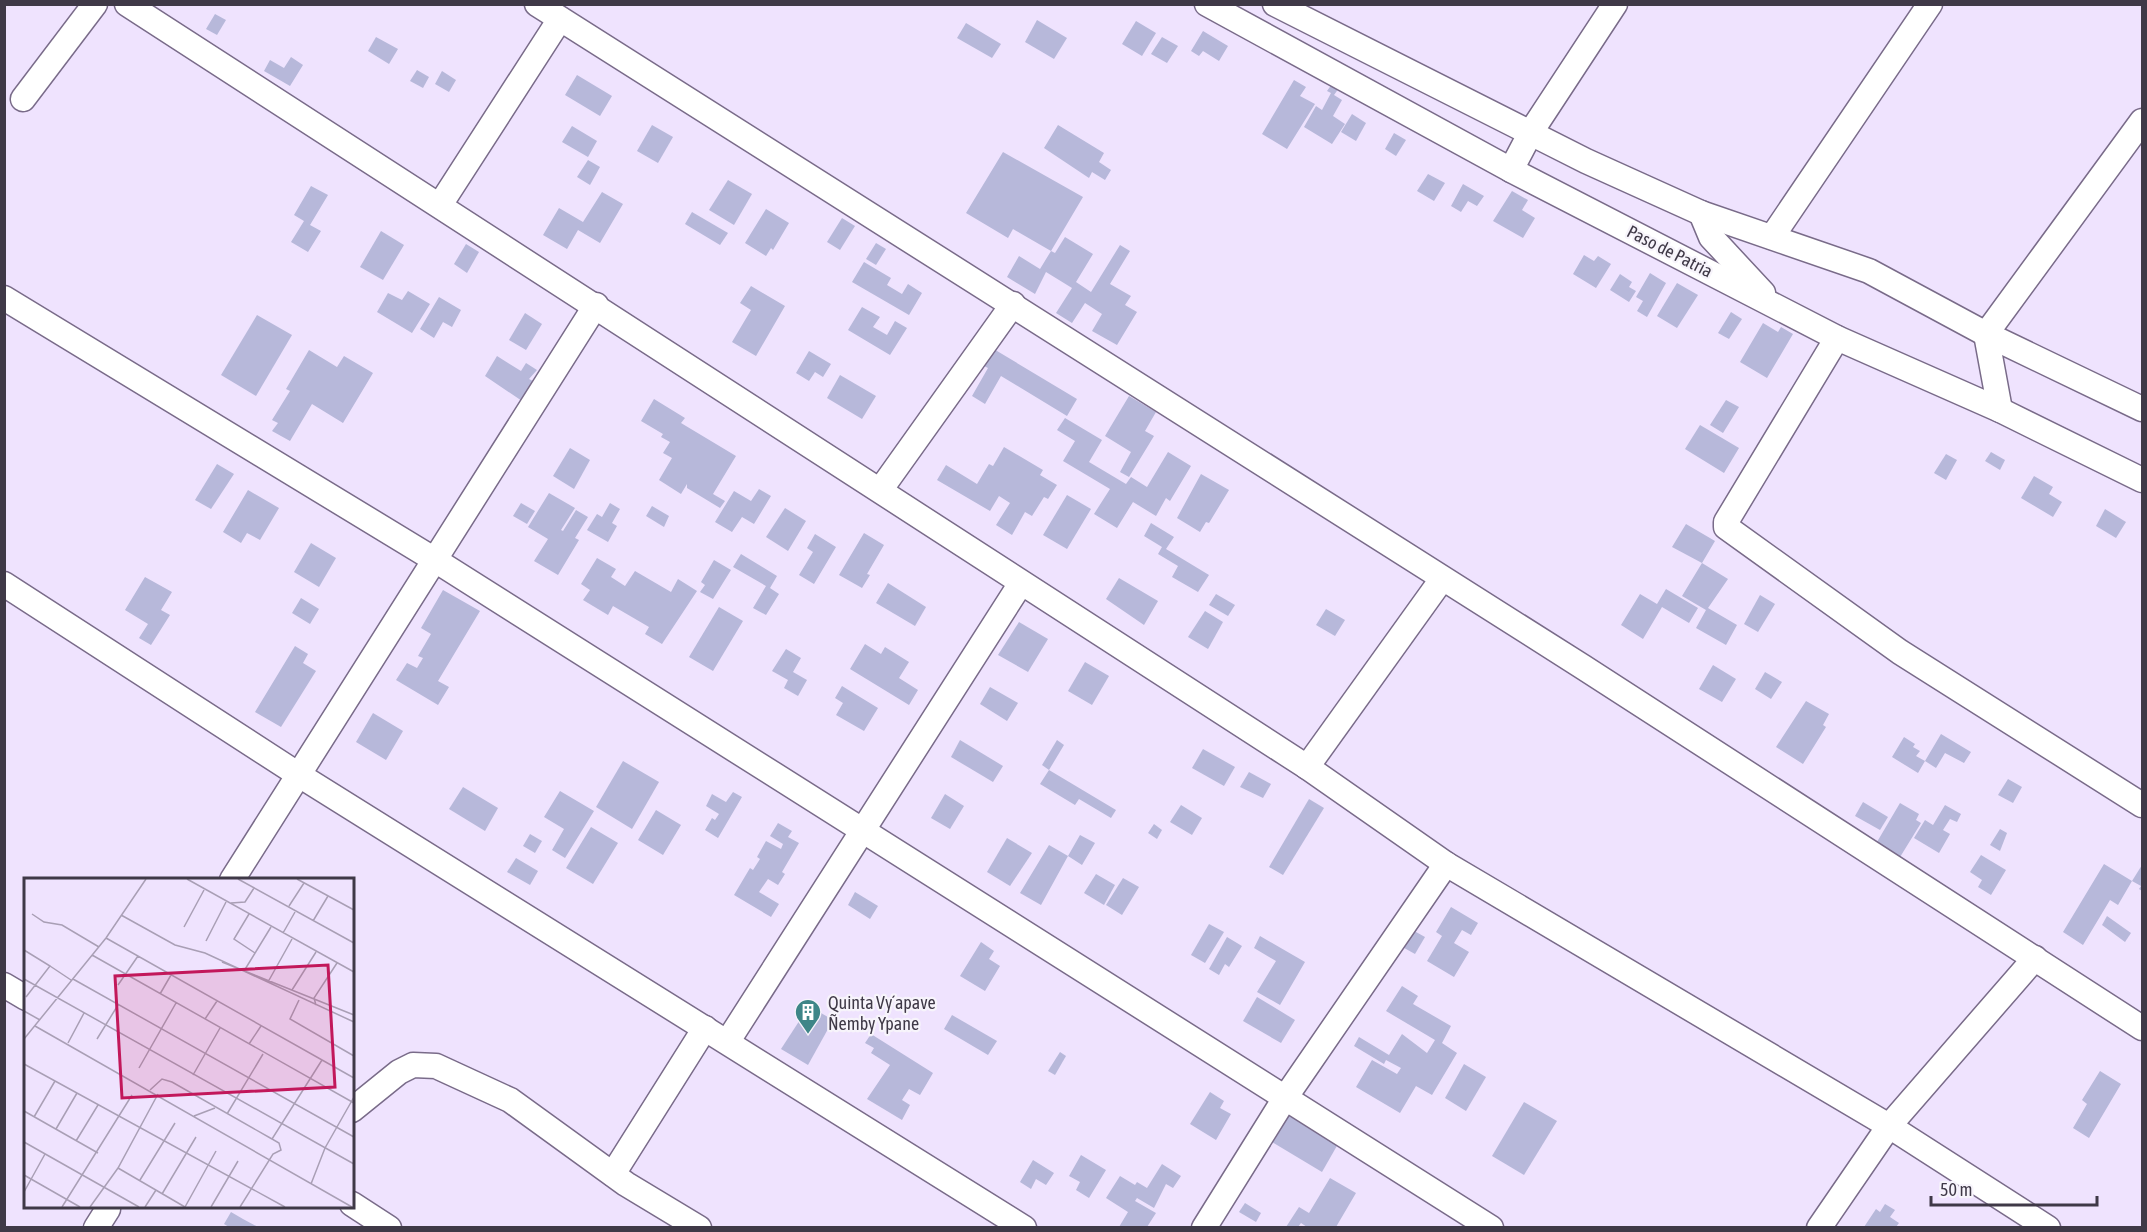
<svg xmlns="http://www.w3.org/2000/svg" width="2147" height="1232" font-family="'Asap Condensed',sans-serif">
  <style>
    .building { fill: #b7b8da }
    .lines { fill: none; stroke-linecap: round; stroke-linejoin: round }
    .minor-casing { stroke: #796b89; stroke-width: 27 }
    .minor { stroke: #fff; stroke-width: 24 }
    .labels { text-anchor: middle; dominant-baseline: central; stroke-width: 4.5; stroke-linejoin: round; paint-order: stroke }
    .street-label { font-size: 18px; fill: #3f3947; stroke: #f7f4fb }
    .poi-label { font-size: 18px; fill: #3f3947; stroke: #f7f4fb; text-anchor: start }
    .inset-road { fill: none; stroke: #a99fb5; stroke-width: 1.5 }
    .view { fill: #c2185b; fill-opacity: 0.15; stroke: #c2185b; stroke-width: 3 }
    .inset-edge { fill: none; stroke: #3f3947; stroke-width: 3 }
  </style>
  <rect width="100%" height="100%" fill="#efe3fe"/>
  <g class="building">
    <polygon points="215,14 226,20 217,35 206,29"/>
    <polygon points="1037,20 1067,38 1054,59 1025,42"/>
    <polygon points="1136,21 1156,33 1142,56 1122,44"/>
    <polygon points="966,23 1001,44 992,58 957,38"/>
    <polygon points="1203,31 1228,46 1219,61 1203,51 1199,56 1191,51"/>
    <polygon points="376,37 398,49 389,64 368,51"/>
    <polygon points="1162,37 1178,46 1167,63 1151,54"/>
    <polygon points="291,57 303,65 290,86 264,71 270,60 284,68"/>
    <polygon points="417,70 429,77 423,88 410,81"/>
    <polygon points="442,71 456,80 449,92 435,84"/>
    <polygon points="577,75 612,96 600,116 565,95"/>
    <polygon points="1294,80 1306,87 1300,96 1315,104 1287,149 1262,134"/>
    <polygon points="1332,84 1339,88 1334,95 1342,100 1333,116 1345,124 1332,144 1304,127 1316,106 1322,110 1331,93 1327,91"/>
    <polygon points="1352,114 1366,123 1356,141 1341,132"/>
    <polygon points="652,125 673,137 658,163 637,151"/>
    <polygon points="1058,125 1104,153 1099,162 1111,170 1105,180 1092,172 1089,178 1044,148"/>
    <polygon points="572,126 597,141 588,157 562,142"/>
    <polygon points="1394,133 1406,140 1396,156 1385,149"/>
    <polygon points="1003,152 1083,197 1051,251 1013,229 1008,238 966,213"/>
    <polygon points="588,160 600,167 590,185 577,177"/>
    <polygon points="1428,174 1445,183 1434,201 1417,191"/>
    <polygon points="728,180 752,194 734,225 709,210"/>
    <polygon points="1463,184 1484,196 1477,206 1468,201 1461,212 1451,206"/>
    <polygon points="311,186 328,195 310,225 321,231 308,252 291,242 304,221 294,215"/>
    <polygon points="1512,191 1528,200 1522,210 1535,218 1523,238 1493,221"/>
    <polygon points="602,192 623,204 600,243 578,230 567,249 543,235 559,208 583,222"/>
    <polygon points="766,209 789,223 773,250 771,248 766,256 745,243"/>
    <polygon points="692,212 728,233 720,245 685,224"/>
    <polygon points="842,218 855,226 840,250 827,242"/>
    <polygon points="381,231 404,245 383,280 360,267"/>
    <polygon points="1065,237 1093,254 1076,282 1091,292 1120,245 1130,251 1110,284 1131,296 1125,305 1137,312 1117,345 1092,331 1102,314 1085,303 1072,323 1056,313 1072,288 1046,272 1035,294 1007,277 1019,256 1040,269 1051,251 1055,253"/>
    <polygon points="876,243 886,249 876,265 866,259"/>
    <polygon points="466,244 479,252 467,273 454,264"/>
    <polygon points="1584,255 1594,261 1598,256 1611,264 1596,288 1573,274"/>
    <polygon points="864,262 891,278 887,285 902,294 908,284 922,293 909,315 852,282"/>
    <polygon points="1650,273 1666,283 1647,317 1637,311 1643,301 1636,297"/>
    <polygon points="1620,274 1632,282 1629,287 1636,291 1629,302 1610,290"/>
    <polygon points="1677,283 1698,295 1677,328 1657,316"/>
    <polygon points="751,286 785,306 756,356 732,342 751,310 740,303"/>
    <polygon points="408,291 430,304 412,333 377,312 388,293 402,300"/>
    <polygon points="439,297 461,310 452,327 443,322 434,338 420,329"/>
    <polygon points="862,307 880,317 873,327 887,335 895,321 907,328 890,355 848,330"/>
    <polygon points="1731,312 1742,319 1729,339 1718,333"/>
    <polygon points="525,313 542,324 526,350 509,340"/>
    <polygon points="257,315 292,335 256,396 221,375"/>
    <polygon points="1763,323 1778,332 1781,327 1793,334 1767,378 1740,362"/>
    <polygon points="992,348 1077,399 1067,416 1001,376 985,404 972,396 988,368 982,365"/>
    <polygon points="309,350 337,367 344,356 373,373 343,423 312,404 290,441 272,431 278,423 272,420 290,391 286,389"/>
    <polygon points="809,351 831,364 823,377 815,372 809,381 796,373"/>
    <polygon points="497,356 521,371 526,363 537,370 529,379 537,383 525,403 485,376"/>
    <polygon points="840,375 876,396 862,419 827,398"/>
    <polygon points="1129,396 1156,412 1145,431 1154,436 1129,477 1120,472 1131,452 1105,436"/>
    <polygon points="654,399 685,418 681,423 736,456 713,494 725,501 720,508 687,488 687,484 681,494 659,480 672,458 663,453 670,442 661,437 663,434 641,421"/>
    <polygon points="1726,400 1739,407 1723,433 1710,425"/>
    <polygon points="1065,418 1102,440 1089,462 1126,484 1131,477 1147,487 1168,452 1191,466 1170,501 1166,498 1156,516 1133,502 1117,528 1094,514 1110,489 1063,461 1075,441 1057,430"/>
    <polygon points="1700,425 1739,448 1724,473 1685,449"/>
    <polygon points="1004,447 1043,470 1040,475 1057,485 1048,499 1044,497 1032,516 1025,512 1012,535 996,525 1010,503 999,496 990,511 937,480 946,465 977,484 989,464 993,466"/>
    <polygon points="570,448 590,460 574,489 553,476"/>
    <polygon points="1991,452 2005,460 2000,470 1985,461"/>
    <polygon points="1946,454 1957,460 1946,480 1934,473"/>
    <polygon points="217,464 234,474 211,509 195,500"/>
    <polygon points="1201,474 1229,490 1209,523 1206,522 1200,532 1177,518"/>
    <polygon points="2034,476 2053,487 2049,494 2062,502 2053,517 2021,498"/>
    <polygon points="759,489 771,496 754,524 742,517 732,532 715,522 734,491 751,501"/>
    <polygon points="248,490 279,508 260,540 247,533 241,543 223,532"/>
    <polygon points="549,493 575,508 561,530 563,531 576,510 588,517 575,538 579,540 558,575 534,561 548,539 528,527"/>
    <polygon points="1067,495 1091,509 1067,549 1043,535"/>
    <polygon points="521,503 535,511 527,524 513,516"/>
    <polygon points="610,503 620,509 612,523 617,526 608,542 587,530 597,514 602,517"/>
    <polygon points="652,506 669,516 664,527 646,516"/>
    <polygon points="785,508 806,521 788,551 766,537"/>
    <polygon points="2105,509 2126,522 2116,538 2096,526"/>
    <polygon points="1151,523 1174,537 1166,549 1209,575 1198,592 1172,577 1178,566 1158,554 1162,547 1144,536"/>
    <polygon points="1686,524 1715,541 1702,563 1728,579 1708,608 1737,625 1726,645 1696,628 1706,610 1682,596 1702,563 1672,547"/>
    <polygon points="864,533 884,545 867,574 870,575 862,588 839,575"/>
    <polygon points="815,534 836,547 814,584 799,575 813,552 807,548"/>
    <polygon points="311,543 336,558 319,587 294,572"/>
    <polygon points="741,554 777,576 770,588 779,594 766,615 753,608 766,586 733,567"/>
    <polygon points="597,558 616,569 611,577 625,586 635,571 671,592 678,579 697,591 662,644 645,634 649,627 613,606 608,615 583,600 590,590 581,584"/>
    <polygon points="714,560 731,570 713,599 700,592 705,585 701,582"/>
    <polygon points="145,577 172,592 161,610 170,615 151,645 139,638 148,624 125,610"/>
    <polygon points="1119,578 1158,601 1144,625 1106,599"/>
    <polygon points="888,583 926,607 915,626 876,603"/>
    <polygon points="1666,589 1698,608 1689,623 1662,607 1643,639 1621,625 1640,594 1657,604"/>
    <polygon points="443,590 480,611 438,681 449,687 438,705 396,680 407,663 417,668 423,658 418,656 431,634 421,628"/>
    <polygon points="1216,594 1235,605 1228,616 1209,605"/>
    <polygon points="1760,595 1775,604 1758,632 1744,624"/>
    <polygon points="301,598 319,609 310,624 292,613"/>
    <polygon points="719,607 743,621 713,671 689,657"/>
    <polygon points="1326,609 1345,620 1335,636 1316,625"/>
    <polygon points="1205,611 1223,622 1208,649 1188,637"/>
    <polygon points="1019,622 1048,639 1028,672 998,655"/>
    <polygon points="865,644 881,654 885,647 909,662 899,678 918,690 909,705 850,669"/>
    <polygon points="295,646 308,654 303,663 316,671 281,727 255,712"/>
    <polygon points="786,649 801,658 793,672 807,680 798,696 784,688 788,680 772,671"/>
    <polygon points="1085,662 1109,676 1092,705 1068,691"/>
    <polygon points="1713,665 1736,679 1722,702 1699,689"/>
    <polygon points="1765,672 1782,682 1771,699 1755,689"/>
    <polygon points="842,686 878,708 864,731 836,715 843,703 835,698"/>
    <polygon points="990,687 1018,703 1007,721 980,704"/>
    <polygon points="1806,701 1829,714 1823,725 1826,727 1803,764 1776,747"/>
    <polygon points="373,713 403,731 386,760 356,742"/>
    <polygon points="1941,734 1971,752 1964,763 1945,753 1936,768 1925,761"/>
    <polygon points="1904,737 1915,744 1913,747 1920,751 1916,756 1925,761 1918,773 1892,757"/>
    <polygon points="960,740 1003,766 993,782 951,757"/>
    <polygon points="1057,740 1064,745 1049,770 1042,765"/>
    <polygon points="1203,749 1235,767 1224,786 1192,768"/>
    <polygon points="623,761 659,782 632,829 596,807"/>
    <polygon points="1049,770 1116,810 1111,818 1079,799 1075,805 1040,784"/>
    <polygon points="1249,772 1271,784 1263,798 1240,787"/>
    <polygon points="2008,779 2022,787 2013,803 1998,795"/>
    <polygon points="463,787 498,808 485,831 449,809"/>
    <polygon points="560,791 594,811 565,858 552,850 564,829 544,817"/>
    <polygon points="733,792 742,797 718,838 705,830 712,818 715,820 719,814 706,806 712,794 726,802"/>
    <polygon points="945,794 964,806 950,829 931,818"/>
    <polygon points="1309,799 1324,808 1283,875 1269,867"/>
    <polygon points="1863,802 1888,817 1880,830 1855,816"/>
    <polygon points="1900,803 1919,814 1916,820 1921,823 1897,862 1874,847"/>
    <polygon points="1181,805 1202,818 1192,835 1170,822"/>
    <polygon points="1945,805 1961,814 1957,822 1950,819 1943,830 1950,834 1939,853 1914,838 1925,820 1933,825"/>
    <polygon points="656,810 681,825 663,855 638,840"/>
    <polygon points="778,823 792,831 788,837 799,843 782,872 785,874 778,885 768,879 759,892 779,904 771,917 734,895 750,868 753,870 760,859 757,857 766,841 781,849 783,844 770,836"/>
    <polygon points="1154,824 1162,830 1157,839 1148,833"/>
    <polygon points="591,827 618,843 593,884 566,868"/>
    <polygon points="2000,829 2007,833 2000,851 1990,845"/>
    <polygon points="530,834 542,841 535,853 523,846"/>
    <polygon points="1080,835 1095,843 1082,865 1068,856 1041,905 1020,893 1049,845 1068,856"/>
    <polygon points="1007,838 1032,853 1010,886 987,872"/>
    <polygon points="1981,855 2006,870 1991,895 1978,887 1982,880 1970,872"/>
    <polygon points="516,858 538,871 530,885 507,872"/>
    <polygon points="2104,864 2132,881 2118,905 2110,900 2083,945 2063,932"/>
    <polygon points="2142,865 2142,891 2139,889 2141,886 2132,881"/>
    <polygon points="1096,874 1115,885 1104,905 1084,893"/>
    <polygon points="1123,878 1139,887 1122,915 1106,905"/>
    <polygon points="855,892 878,906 870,919 848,905"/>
    <polygon points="1451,907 1478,923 1471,935 1462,930 1454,943 1469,952 1454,977 1427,961 1442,936 1436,932"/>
    <polygon points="2107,916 2131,933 2125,942 2102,925"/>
    <polygon points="1209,924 1224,932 1205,963 1191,955"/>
    <polygon points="1407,927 1425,937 1415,954 1397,944"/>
    <polygon points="1260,936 1305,962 1280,1005 1257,992 1276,961 1254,948"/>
    <polygon points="1227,937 1242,946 1229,967 1225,964 1219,975 1209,969"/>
    <polygon points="981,942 994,951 989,959 1000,966 985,991 960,976"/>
    <polygon points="1402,986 1418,996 1413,1004 1451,1026 1442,1043 1457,1053 1432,1095 1416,1086 1400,1113 1356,1087 1372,1060 1397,1074 1401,1068 1386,1060 1384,1064 1354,1046 1359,1037 1389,1055 1402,1034 1427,1053 1435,1040 1386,1011"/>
    <polygon points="1257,997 1295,1020 1281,1043 1243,1021"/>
    <polygon points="809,1006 833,1020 808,1065 781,1049"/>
    <polygon points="952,1015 997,1041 988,1055 944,1029"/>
    <polygon points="871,1034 933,1073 920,1095 909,1089 902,1100 910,1105 902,1120 867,1099 890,1065 871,1053 874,1048 865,1043"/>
    <polygon points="1060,1052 1066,1056 1055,1075 1048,1071"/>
    <polygon points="1464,1064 1486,1077 1466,1111 1445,1098"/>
    <polygon points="2100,1071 2121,1084 2089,1138 2073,1128 2087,1104 2082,1100"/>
    <polygon points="1210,1092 1224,1101 1220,1108 1231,1114 1216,1140 1190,1124"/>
    <polygon points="1524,1102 1557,1121 1524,1175 1492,1156"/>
    <polygon points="1288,1115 1338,1144 1322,1172 1272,1142"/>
    <polygon points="1081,1155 1106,1170 1089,1198 1076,1190 1080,1182 1069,1176"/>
    <polygon points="1033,1160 1054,1173 1046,1185 1036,1179 1031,1189 1020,1182"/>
    <polygon points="1162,1164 1181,1176 1173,1188 1166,1184 1154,1208 1137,1198 1135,1201 1156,1213 1147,1227 1119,1227 1128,1212 1106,1198 1120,1176 1135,1185 1137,1182 1147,1188"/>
    <polygon points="1330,1178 1356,1193 1336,1227 1307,1227 1301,1223 1298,1227 1286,1227 1299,1207 1309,1213"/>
    <polygon points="1245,1203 1261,1213 1256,1222 1239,1212"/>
    <polygon points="1885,1204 1895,1210 1890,1217 1899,1223 1896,1227 1864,1227 1876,1209 1880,1212"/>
    <polygon points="231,1212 243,1219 258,1227 229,1227 224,1224"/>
  </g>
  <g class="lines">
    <g class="minor-casing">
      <g id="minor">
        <polyline points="127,4 1307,767 1446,864 1889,1126 2048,1228"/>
        <polyline points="537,4 1583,667 2142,1028"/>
        <polyline points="1207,4 1511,170 1837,338 2000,410 2142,480"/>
        <polyline points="1275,4 1586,161 1701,213 1869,271 1986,334 2142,409"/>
        <polyline points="23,99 95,4"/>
        <polyline points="1511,170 1531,132 1615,4"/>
        <polyline points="440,205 560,19"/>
        <polyline points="1701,213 1711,237 1763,293"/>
        <polyline points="1772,237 1930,4"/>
        <polyline points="4,298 435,560 1491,1228"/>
        <polyline points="1837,338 1726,522 1726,527 1900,652 2142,805"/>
        <polyline points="2000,410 1986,334 2142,121"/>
        <polyline points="881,489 1013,304"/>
        <polyline points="4,584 299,775 1024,1228"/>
        <polyline points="1307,767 1442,579"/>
        <polyline points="232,880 596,305"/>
        <polyline points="4,985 26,998"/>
        <polyline points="728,1041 1021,583"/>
        <polyline points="352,1110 399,1072 413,1065 436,1066 510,1100 626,1184 699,1228"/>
        <polyline points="613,1174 705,1028"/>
        <polyline points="352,1204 389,1228"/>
        <polyline points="96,1228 108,1209"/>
        <polyline points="1204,1228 1285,1098 1446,864"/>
        <polyline points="1819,1228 1889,1126 2035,958"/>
      </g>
    </g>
    <use href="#minor" class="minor"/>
  </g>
  <defs>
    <g id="building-pin" transform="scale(1.35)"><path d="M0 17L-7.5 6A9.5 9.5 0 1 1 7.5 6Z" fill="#3e8688" stroke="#f7f4fb"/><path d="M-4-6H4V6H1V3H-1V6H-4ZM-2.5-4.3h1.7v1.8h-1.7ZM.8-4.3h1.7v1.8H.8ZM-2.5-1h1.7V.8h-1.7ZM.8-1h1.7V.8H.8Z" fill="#fff"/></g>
  </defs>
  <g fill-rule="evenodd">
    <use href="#building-pin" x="808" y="1012"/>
  </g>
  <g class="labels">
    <g class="street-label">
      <text transform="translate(1670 251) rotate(27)">Paso de Patria</text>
    </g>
    <g class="poi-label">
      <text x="828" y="1002">Quinta Vy´apave<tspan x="828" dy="21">Ñemby Ypane</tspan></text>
    </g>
  </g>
  <g transform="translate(24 878)">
    <rect width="330" height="330" fill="#efe3fe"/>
    <path class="inset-road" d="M163 1 330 94M214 1 330 65M273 1 330 32M207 25 221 24 230 10M265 28 280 5M8 36 20 44 38 47 75 69M225 36 210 61 231 75M97 37 151 67 181 75 330 144M289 43 304 18M160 49 180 12M259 55 271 34M82 60 330 200M182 63 202 24M0 72 26 88 2 119M68 77 330 225M198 84 330 137M26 88 47 102M220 93 247 49M0 101 330 286M49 101 330 259M244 104 268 61M94 107 114 78M268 112 292 74M136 116 147 97M275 122 266 141 330 178M292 127 290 120 313 85M0 133 16 142M181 141 193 123M11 148 328 329M0 161 82 60 122 1M73 161 94 127M44 165 60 135M225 166 237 148M0 186 261 329M115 190 152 125M169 197 196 150M126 212 138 201 148 204 248 261M0 233 74 275M203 236 239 176M170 238 191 230M10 239 31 203M32 251 53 215M52 263 74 227M0 264 115 329M94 290 161 329M0 297 56 329M116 302 151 245M287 306 301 270 330 219M0 314 21 276M138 316 172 259M38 329 108 217M66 329 94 290 134 216M121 329 132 312M161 329 192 273M187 329 214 283M216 329 249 276 257 272 255 265 248 261 298 182"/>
    <path class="view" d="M304 87 311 209 98 220 91 98Z"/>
    <rect width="330" height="330" class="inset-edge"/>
  </g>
  <rect width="2147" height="1232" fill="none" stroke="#3f3947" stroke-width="12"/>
  <path d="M1931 1196v9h166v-9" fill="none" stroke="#3f3947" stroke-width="3"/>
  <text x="1940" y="1196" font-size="18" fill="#3f3947" stroke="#f7f4fb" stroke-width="4.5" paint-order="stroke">50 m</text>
</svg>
